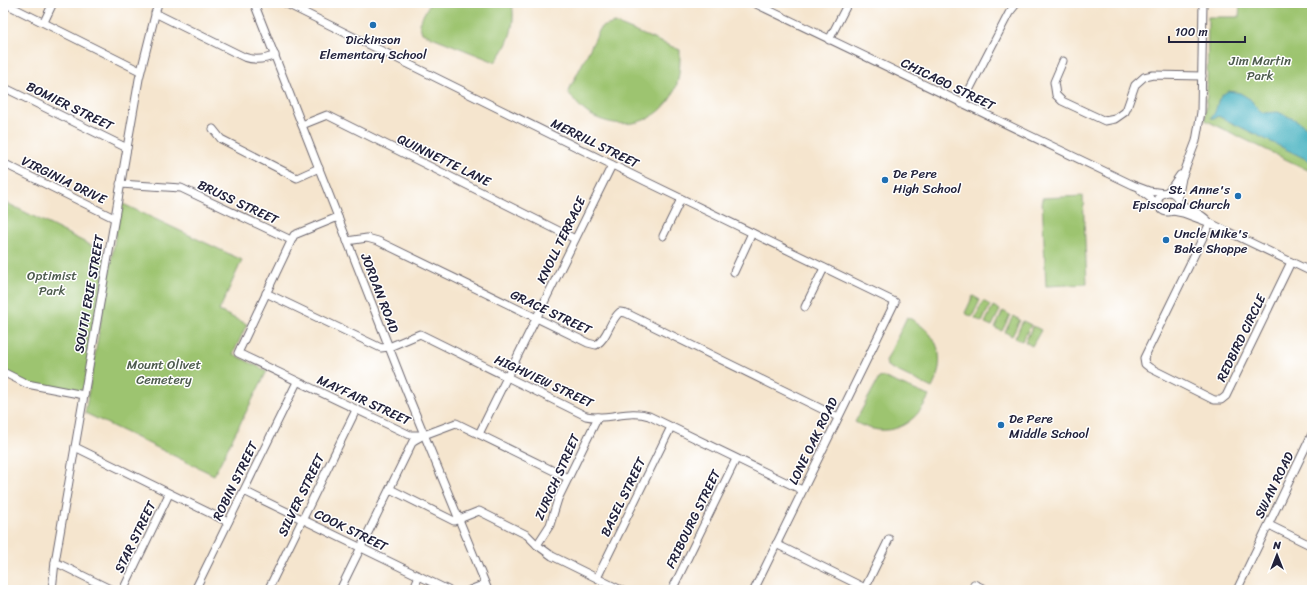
<svg xmlns="http://www.w3.org/2000/svg" width="1315" height="593" font-family="Sriracha,sans-serif">
  <style>
    .green { fill: #9dc46f; stroke: #607355 }
    .water { fill: #44b1c0; stroke: #336a7e }
    .lines { fill: none; stroke-linecap: round; stroke-linejoin: round }
    .minor-casing { stroke: #6c666e; stroke-width: 9 }
    .minor { stroke: #fff; stroke-width: 7 }
    .poi-dot { fill: #1f6fb2; stroke: #fff; stroke-width: 1.5 }
    .labels { text-anchor: middle; dominant-baseline: central; stroke-width: 3; stroke-linejoin: round; paint-order: stroke }
    .poi-label { font-size: 13px; fill: #22223b; stroke: #fff; text-anchor: start }
    .park-label { font-size: 13px; fill: #4d5b4d; stroke: #fff }
    .street-label { font-size: 13px; fill: #22223b; stroke: #fff }
  </style>
  <rect width="100%" height="100%" fill="#fff"/>
  <filter id="ink" filterUnits="userSpaceOnUse"><feTurbulence type="fractalNoise" baseFrequency=".025" numOctaves="2"/><feDisplacementMap in="SourceGraphic" scale="8" xChannelSelector="R" yChannelSelector="G"/><feConvolveMatrix kernelMatrix="1 2 1 2 8 2 1 2 1" color-interpolation-filters="sRGB"/></filter>
  <filter id="wash" filterUnits="userSpaceOnUse"><feTurbulence type="fractalNoise" baseFrequency=".012" numOctaves="4" result="noise"/><feDisplacementMap in="SourceGraphic" scale="16" xChannelSelector="R" yChannelSelector="G"/><feGaussianBlur stdDeviation="0.9" result="paint"/><feColorMatrix in="noise" values="0 0 0 0 0 0 0 0 0 0 0 0 0 0 0 0 0 1.4 0 .05"/><feComposite in="paint" operator="in"/></filter>
  <g filter="url(#wash)">
    <rect width="100%" height="100%" fill="#f5e5ce"/>
    <g class="green">
      <path d="M430 3H512C516 25 509 45 495 62L422 33 419 23Z"/>
      <polygon points="1240,3 1312,3 1312,172 1205,120 1207,94 1208,17 1239,17"/>
      <path d="M615 23 680 50C680 64 680 79 674 92 658 125 620 132 589 114 581 109 574 100 568 92L601 27Z"/>
      <polygon points="1083,196 1087,284 1046,286 1042,198"/>
      <polygon points="3,201 108,254 84,395 27,384 3,372"/>
      <polygon points="121,203 242,260 219,311 247,324 233,354 267,371 214,475 85,413"/>
      <polygon points="973,296 980,300 972,317 965,313"/>
      <polygon points="983,301 990,305 982,322 975,318"/>
      <polygon points="993,306 1000,310 992,326 985,323"/>
      <polygon points="1003,311 1010,315 1002,331 995,328"/>
      <polygon points="1013,316 1020,320 1012,336 1005,332"/>
      <path d="M907 317C938 332 948 357 932 388L887 366 886 361Z"/>
      <polygon points="1023,321 1031,325 1022,341 1015,338"/>
      <polygon points="1033,326 1041,330 1032,346 1025,342"/>
      <path d="M883 377 929 396C914 427 887 440 855 422L879 378Z"/>
    </g>
    <path class="water" d="M1229 91 1240 93 1250 99 1259 110 1264 113 1278 112 1296 120 1312 131V162L1218 116 1214 118H1211C1220 108 1214 97 1229 91Z"/>
  </g>
  <g filter="url(#ink)">
    <g class="lines">
      <g class="minor-casing">
        <g id="minor">
          <polyline points="4,3 140,71"/>
          <polyline points="254,3 405,388 488,590"/>
          <polyline points="285,3 645,181 895,302 754,590"/>
          <polyline points="754,3 1133,185 1149,191 1164,193"/>
          <path d="M155 13 244 57C255 61 264 60 275 55"/>
          <polyline points="44,22 53,3"/>
          <polyline points="829,40 848,3"/>
          <polyline points="1063,61 1054,82 1056,95 1062,101 1105,121 1115,119 1125,112 1127,108 1135,85 1144,77 1153,75 1202,76"/>
          <polyline points="3,87 127,148"/>
          <polyline points="962,104 1009,13 1017,3"/>
          <polyline points="302,125 327,115 575,239"/>
          <polyline points="213,129 221,139 297,178 319,168"/>
          <polyline points="3,163 114,218"/>
          <polyline points="120,184 181,188 291,240"/>
          <polyline points="1141,191 1158,204"/>
          <circle cx="1168" cy="202" r="10"/>
          <polyline points="1167,192 1171,188 1180,175"/>
          <polyline points="1178,199 1182,178 1196,141 1201,112 1203,3"/>
          <path d="M1178 202C1190 211 1200 211 1210 223"/>
          <polyline points="1173,211 1183,213 1210,223 1312,272"/>
          <polyline points="338,217 294,235 238,353 410,435 424,435 456,423 568,478"/>
          <polyline points="1210,223 1144,358 1145,364 1150,368 1214,400 1221,400 1226,396 1291,262"/>
          <polyline points="663,236 681,199"/>
          <path d="M347 241 367 238 378 241 588 343 596 345C608 338 609 321 620 312L626 313 838 417"/>
          <polyline points="734,272 752,233"/>
          <path d="M266 293 381 348 389 347 420 334 586 416C607 421 629 409 649 416L802 490"/>
          <polyline points="805,307 824,268"/>
          <polyline points="3,372 27,384 84,395"/>
          <polyline points="479,434 612,165"/>
          <polyline points="75,447 228,522"/>
          <polyline points="390,489 454,521 479,511 527,535 537,545 552,556 621,590"/>
          <polyline points="244,491 448,590"/>
          <polyline points="1269,525 1312,546"/>
          <polyline points="776,544 865,588"/>
          <polyline points="537,545 550,525 558,499 598,417"/>
          <polyline points="55,562 112,590"/>
          <polyline points="597,578 671,427"/>
          <polyline points="974,584 987,590"/>
          <polyline points="52,590 55,562 139,79 158,3"/>
          <polyline points="123,590 169,494"/>
          <polyline points="195,590 297,382"/>
          <polyline points="268,590 356,410"/>
          <polyline points="340,590 413,441 422,436"/>
          <polyline points="413,590 419,576"/>
          <polyline points="470,590 485,584"/>
          <polyline points="672,590 736,459"/>
          <polyline points="864,590 889,539"/>
          <polyline points="1237,590 1312,434"/>
        </g>
      </g>
      <use href="#minor" class="minor"/>
    </g>
  </g>
  <g class="poi-dot">
    <circle cx="373" cy="25" r="4"/>
    <circle cx="885" cy="180" r="4"/>
    <circle cx="1238" cy="196" r="4"/>
    <circle cx="1166" cy="240" r="4"/>
    <circle cx="1001" cy="425" r="4"/>
  </g>
  <g class="labels">
    <g class="poi-label">
      <text x="373" y="39" text-anchor="middle">Dickinson<tspan x="373" dy="15">Elementary School</tspan></text>
      <text x="893" y="173">De Pere<tspan x="893" dy="15">High School</tspan></text>
      <text x="1230" y="189" text-anchor="end">St. Anne's<tspan x="1230" dy="15">Episcopal Church</tspan></text>
      <text x="1174" y="233">Uncle Mike's<tspan x="1174" dy="15">Bake Shoppe</tspan></text>
      <text x="1009" y="418">De Pere<tspan x="1009" dy="15">Middle School</tspan></text>
    </g>
    <g class="park-label">
      <text x="1260" y="60">Jim Martin<tspan x="1260" dy="15">Park</tspan></text>
      <text x="52" y="275">Optimist<tspan x="52" dy="15">Park</tspan></text>
      <text x="164" y="364">Mount Olivet<tspan x="164" dy="15">Cemetery</tspan></text>
    </g>
    <g class="street-label">
      <text transform="translate(948 84) rotate(26)">CHICAGO STREET</text>
      <text transform="translate(70 106) rotate(26)">BOMIER STREET</text>
      <text transform="translate(595 143) rotate(26)">MERRILL STREET</text>
      <text transform="translate(444 160) rotate(26)">QUINNETTE LANE</text>
      <text transform="translate(64 180) rotate(26)">VIRGINIA DRIVE</text>
      <text transform="translate(238 202) rotate(25)">BRUSS STREET</text>
      <text transform="translate(561 240) rotate(-64)">KNOLL TERRACE</text>
      <text transform="translate(380 293) rotate(69)">JORDAN ROAD</text>
      <text transform="translate(89 294) rotate(-80)">SOUTH ERIE STREET</text>
      <text transform="translate(551 312) rotate(25)">GRACE STREET</text>
      <text transform="translate(1241 338) rotate(-64)">REDBIRD CIRCLE</text>
      <text transform="translate(544 381) rotate(25)">HIGHVIEW STREET</text>
      <text transform="translate(364 400) rotate(25)">MAYFAIR STREET</text>
      <text transform="translate(813 441) rotate(-64)">LONE OAK ROAD</text>
      <text transform="translate(557 477) rotate(-66)">ZURICH STREET</text>
      <text transform="translate(235 481) rotate(-64)">ROBIN STREET</text>
      <text transform="translate(1274 485) rotate(-64)">SWAN ROAD</text>
      <text transform="translate(301 495) rotate(-64)">SILVER STREET</text>
      <text transform="translate(623 497) rotate(-64)">BASEL STREET</text>
      <text transform="translate(693 519) rotate(-64)">FRIBOURG STREET</text>
      <text transform="translate(351 530) rotate(26)">COOK STREET</text>
      <text transform="translate(135 537) rotate(-64)">STAR STREET</text>
    </g>
  </g>
  <rect width="1315" height="593" fill="none" stroke="#fff" stroke-width="16"/>
  <g transform="translate(1277 555)" stroke="#ffffff" stroke-width="3" paint-order="stroke">
  <path d="M0-3L7 15L0 10L-7 15Z" fill="#22223b"/>
  <text y="-6" font-size="11" font-weight="bold" text-anchor="middle" fill="#22223b">N</text>
  </g>
  <path d="M1169 36v6h76v-6" fill="none" stroke="#22223b" stroke-width="2"/>
  <text x="1175" y="36" font-size="12" fill="#22223b" stroke="#ffffff" stroke-width="3" paint-order="stroke">100 m</text>
</svg>
